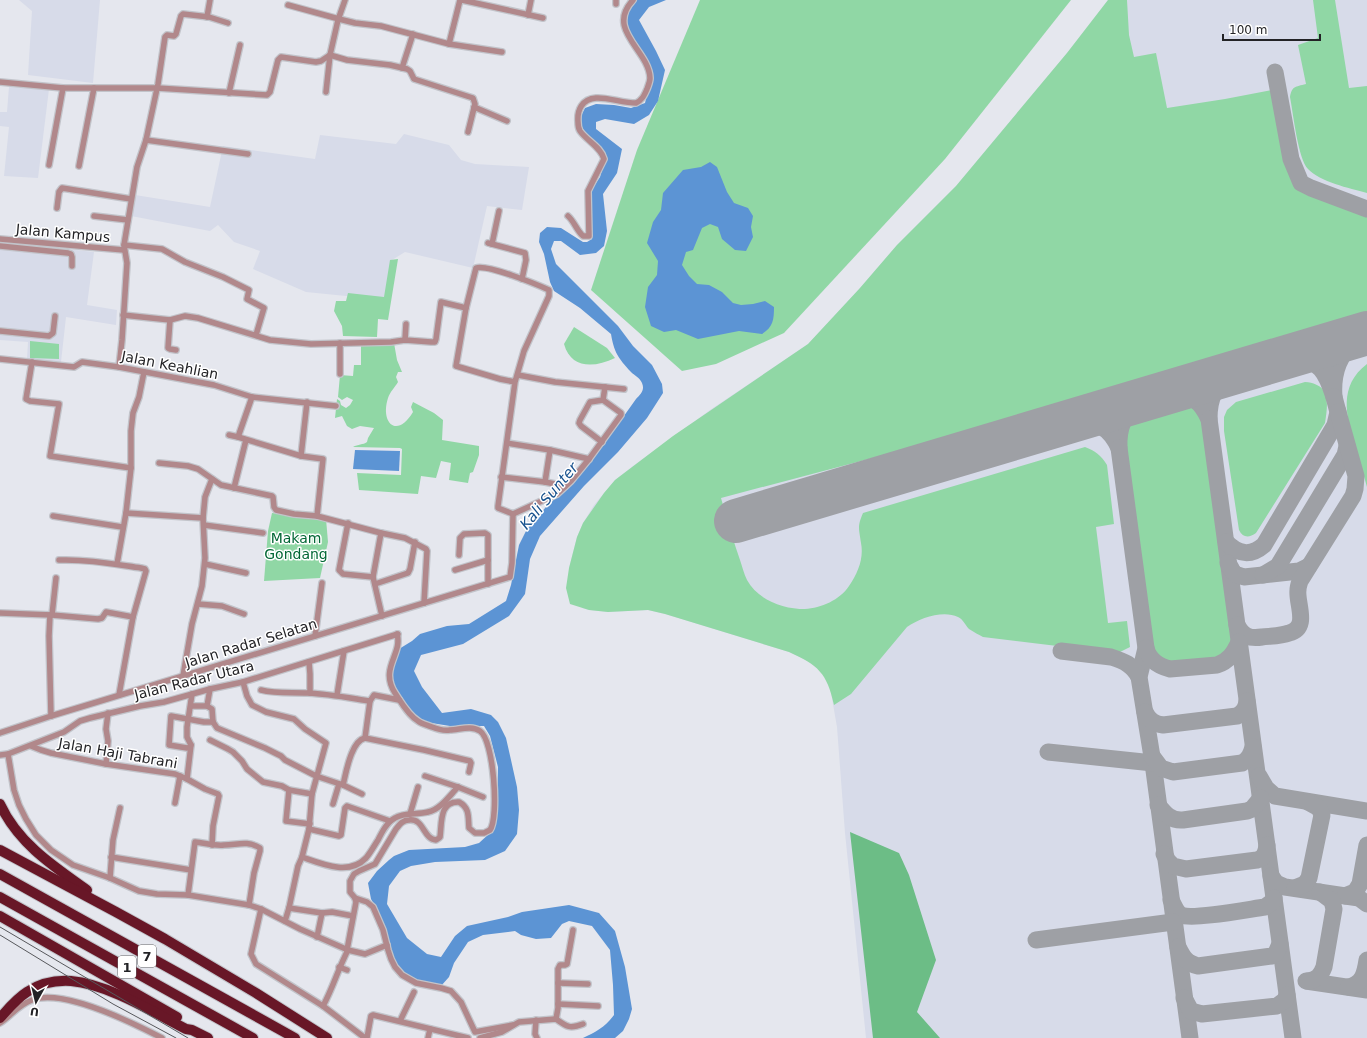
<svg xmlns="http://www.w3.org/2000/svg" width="1367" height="1038" font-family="'DejaVu Sans',sans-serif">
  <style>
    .built { fill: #d7dbe9 }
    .green { fill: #90d7a5 }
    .forest { fill: #6cbd86 }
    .water { fill: #5c94d4 }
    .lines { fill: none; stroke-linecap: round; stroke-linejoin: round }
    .taxiway { stroke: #9ea0a5; stroke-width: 17 }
    .runway { stroke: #9ea0a5; stroke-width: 44 }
    .minor-casing { stroke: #c2c4ca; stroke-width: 8 }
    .motorway-casing { stroke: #c2c4ca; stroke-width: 12 }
    .minor { stroke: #b1888b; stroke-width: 5.5 }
    .motorway { stroke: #681727; stroke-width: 10 }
    .tram { stroke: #57585c; stroke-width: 1 }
    .labels { text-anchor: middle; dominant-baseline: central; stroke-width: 3; stroke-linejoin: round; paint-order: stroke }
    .shield { fill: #fff; stroke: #656567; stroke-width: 1 }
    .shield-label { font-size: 13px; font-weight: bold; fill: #232326 }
    .street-label { font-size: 14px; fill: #232326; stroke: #fff }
    .park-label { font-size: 14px; fill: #026735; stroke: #fff }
    .water-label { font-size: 15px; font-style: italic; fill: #18528e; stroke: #fff }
  </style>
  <rect width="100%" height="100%" fill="#e5e7ee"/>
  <g class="built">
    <polygon points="19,0 100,0 93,83 28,75 32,11"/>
    <polygon points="1108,0 1367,0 1367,1038 866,1038 845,833 837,727 830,687 822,672 806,660 789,652 665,614 648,610 608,612 589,610 582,608 569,568 577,537 583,523 594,505 615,480 633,466 710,410 808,344 860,288 897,245 956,186 1067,53"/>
    <polygon points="9,87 49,89 38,178 4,176 9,127 0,126 0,112 7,112"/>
    <polygon points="404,134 449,145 461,160 475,164 529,167 522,210 487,206 473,268 405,252 392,260 386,300 306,292 253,269 260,251 234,242 218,225 210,231 131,216 135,195 210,207 223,146 315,159 320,135 396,144"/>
    <polygon points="0,242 94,252 87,305 117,310 116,325 66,317 61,362 27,359 28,342 0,340"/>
  </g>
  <g class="green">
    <polygon points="700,0 1071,0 945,159 784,333 716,364 682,371 591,290 637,150"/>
    <path d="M1108 0H1127L1129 35 1134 57 1156 53 1167 108 1225 99 1277 89 1279 97 1286 135 1296 174 1301 183 1311 188 1367 208V327L721 498C727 519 733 540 740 560 742 566 744 574 747 580 758 600 783 609 805 609 821 608 840 600 849 586 858 573 864 558 861 543 859 528 857 527 863 513L1085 447C1095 451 1101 455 1107 465L1114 524 1096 527 1108 623 1127 621 1130 647 1120 652 1115 653 983 637C979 635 974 632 969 629 966 626 963 619 958 617 943 610 920 618 907 627L851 694 834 705C827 673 818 665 789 652L665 614 648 610 608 612 589 610 570 604 566 588 569 568 577 537 583 523 604 493 615 480 673 436 808 344 860 288 897 245 956 186 1067 53Z"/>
    <path d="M1313 0H1335L1349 88 1367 86V193C1349 188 1320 182 1308 169 1298 159 1293 112 1290 97 1292 86 1295 87 1306 84L1298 45 1318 38Z"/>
    <polygon points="398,259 388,320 378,319 377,337 343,336 342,326 334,311 336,301 346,301 348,293 384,297 390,260"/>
    <path d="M574 327 607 348 615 358C594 368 571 369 564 344Z"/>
    <polygon points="30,341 59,344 59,359 30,358"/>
    <path d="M394 343 397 360 402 372H398L396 377 398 382C395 387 390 392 388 398 380 423 397 439 413 412L411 407 413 402 434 413 443 420 442 440 479 446V455L473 472 470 473 468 483 449 480 451 463 441 461 436 478 421 476 418 494 359 490 357 473 401 475 402 449 400 448 353 447C358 444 363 445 367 442L368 438 374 428 360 426 352 429 347 426 342 416 335 418 337 399 340 401 341 405 346 408 350 405 353 400 347 397 342 400 338 397 340 375 353 376 354 365H361V345Z"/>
    <path d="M1367 364V487C1363 473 1359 459 1355 445 1346 416 1338 386 1367 364Z"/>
    <path d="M1305 382C1331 384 1328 403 1325 423L1256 533C1249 538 1243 538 1239 530L1224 431V417L1227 410 1236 402Z"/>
    <path d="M1173 391C1193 397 1200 400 1209 419L1239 642C1234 653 1229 661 1217 665L1170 669C1161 667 1153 662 1147 654L1119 439C1120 427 1128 407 1139 401 1147 396 1164 393 1173 391Z"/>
    <polygon points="272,513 326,519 328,542 320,578 264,581 268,531"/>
  </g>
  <polygon class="forest" points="850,832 899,853 909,875 936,960 917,1012 940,1038 873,1038"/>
  <g class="water">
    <path d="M633 0H666L649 7 639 20 656 51 665 70 658 101 649 115 634 124 605 119 596 122V129L622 149 617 173 603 194 607 231 604 246 596 253 580 255 561 241H554L551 249 556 264 618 326 633 346 652 365 662 384 663 393 647 418 618 452 584 486 540 536 530 559 525 594 509 616 463 644 421 655 414 671 422 687 442 713 471 709 491 715 498 722 506 738 511 760 517 787 519 810 517 834 505 851 485 860 435 862 411 866 400 871 389 886 387 904 407 938 427 954 441 957 455 936 467 926 508 917 522 912 569 905 599 913 615 931 625 967 632 1009 629 1019 623 1031 615 1038H583C596 1032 605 1027 614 1015L613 985 610 950 592 926 569 921 562 924 551 938 536 939 521 935 515 931 483 935 468 942 454 963 449 977 441 986 423 984 405 975 395 964 379 913 371 899 368 883 377 871 389 860 394 856 409 850 465 847 479 843 490 833 497 816 498 767 490 736 484 726H450L419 721 394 690 391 668 399 649 412 641 420 634 447 626 469 624 506 601 511 585 519 545 527 529 546 507 573 482 599 451 636 399C641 394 645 390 642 383 640 378 634 375 631 372 618 358 614 352 611 334L580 308 554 291 550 282 544 254 539 242 540 233 547 227 561 228 583 242H587L592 239 588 195 600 177 605 160 578 122 585 108 596 104 614 105 631 108 645 103 652 74 624 22Z"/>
    <path d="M710 162 717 167 727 192 734 203 748 208 753 216 751 227 753 237 746 251 735 250 722 239 718 227 710 224 702 228 693 250 686 252 682 265 689 276 697 284 709 285 722 292 733 303 741 305 753 304 765 301 774 307C774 320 773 327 762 334L739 331 698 339 676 330 664 332 651 326 645 307 648 287 657 275 658 261 647 243 653 222 661 210 663 193 683 170 701 167Z"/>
    <polygon points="355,450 400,451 399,471 353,469"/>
  </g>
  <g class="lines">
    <g class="taxiway">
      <polyline points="1275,72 1291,159 1301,183 1311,188 1367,209"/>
      <path d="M1293 355C1321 364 1325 369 1334 397 1332 371 1340 355 1357 336"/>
      <path d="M1173 391C1193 397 1200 400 1209 419 1209 396 1215 389 1231 373"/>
      <polyline points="1209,419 1293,1038"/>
      <path d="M1073 420C1097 422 1109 426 1119 448 1118 427 1124 416 1138 401"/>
      <polyline points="1119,448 1146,648 1139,677 1153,763 1190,1038"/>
      <path d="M1226 542C1238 554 1250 557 1264 545L1335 425 1338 412 1334 397"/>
      <polyline points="1228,563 1232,570 1235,574 1244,577 1299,571 1309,566"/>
      <polyline points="1263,575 1278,566 1345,455 1347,446"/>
      <path d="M1237 625C1243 636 1249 639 1262 637 1271 636 1281 636 1289 633 1310 628 1296 603 1298 590 1298 587 1299 584 1300 581L1353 496 1355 489 1356 476 1338 412"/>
      <path d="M1146 648C1149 660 1158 666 1170 669L1217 665C1229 661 1234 653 1239 642"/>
      <path d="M1061 651 1111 657C1124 661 1133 665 1139 677"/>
      <path d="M1145 712C1149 720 1154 724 1163 725L1237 716C1244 712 1246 708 1247 701"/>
      <polyline points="1048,752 1153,763"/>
      <path d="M1152 756 1161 768 1173 772 1242 763C1249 759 1251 754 1253 747"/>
      <polyline points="1259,776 1266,788 1275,796 1367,811"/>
      <path d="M1158 805C1165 814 1171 821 1183 820L1247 811 1252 809 1261 798"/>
      <path d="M1164 854 1168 861 1173 866 1186 869 1257 860C1264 858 1266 853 1267 845"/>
      <polyline points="1271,876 1276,883 1285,887 1359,898 1367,904"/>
      <polyline points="1295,888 1305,884 1309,878 1322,815 1319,808 1308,802"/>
      <polyline points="1345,896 1355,892 1360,884 1367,845"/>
      <path d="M1171 900C1174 905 1176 912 1181 915 1192 920 1250 909 1265 907L1272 902 1274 898"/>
      <polyline points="1036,940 1173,922"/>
      <path d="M1178 947C1183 957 1186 963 1198 966L1272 956 1276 953 1280 944"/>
      <polyline points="1306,981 1367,990"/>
      <path d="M1308 981C1317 980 1321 975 1324 967L1334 909 1332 901 1320 892"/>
      <path d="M1348 987C1363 984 1365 973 1367 960"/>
      <polyline points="1184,998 1191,1011 1202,1014 1277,1006 1285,1000 1287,995"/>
    </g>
    <polyline class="runway" points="736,521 1367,333"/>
    <g class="minor-casing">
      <g id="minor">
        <polyline points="462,0 543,18"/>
        <polyline points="616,4 616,0"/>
        <polyline points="288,5 339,19 355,23 381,26 449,44 502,52"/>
        <polyline points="528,15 531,0"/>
        <polyline points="207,17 210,0"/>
        <polyline points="449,44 460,0"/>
        <polyline points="330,55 347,60 390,65 407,69 410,71 414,79 473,98 475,104 468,132"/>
        <polyline points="402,68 413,34"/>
        <polyline points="0,82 63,88 157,88 267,95 270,92 278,60 281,57 316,62 321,61 330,55"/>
        <polyline points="326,92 330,55 338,20 345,0"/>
        <polyline points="229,93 240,45"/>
        <polyline points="474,107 507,121"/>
        <polyline points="146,140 248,154"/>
        <polyline points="49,165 63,88"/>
        <polyline points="79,166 94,88"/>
        <polyline points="57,208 59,192 62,188 131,199"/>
        <polyline points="94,216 128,220"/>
        <path d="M568 216C574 221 577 231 583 236H589L588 191 604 159C601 147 587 141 580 131 578 128 578 125 578 122 577 110 582 99 596 98 607 97 623 103 636 103 642 100 644 96 647 89 648 86 650 82 650 78 649 50 605 30 633 0"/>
        <polyline points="0,239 124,250"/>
        <polyline points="488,243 525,253 526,260 522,279"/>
        <polyline points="492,244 499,211"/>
        <polyline points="124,245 162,249 185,262 223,277 249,290 247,299 264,308 256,335"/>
        <polyline points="0,246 68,253 71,254 72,257 72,266"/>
        <polyline points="123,315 170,320 185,316 198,318 270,340 311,344 391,342 405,340 431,342 435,342 436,339 441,302 466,308"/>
        <polyline points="170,320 168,348 170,349 176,350"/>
        <polyline points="0,331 49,336 53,333 55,316"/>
        <polyline points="405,340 406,324"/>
        <polyline points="0,359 74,367 82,362 119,367 214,385 252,397 336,406"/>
        <polyline points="32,362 26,399 30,401 59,404 50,456 131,468"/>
        <polyline points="119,367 122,340 127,263 124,245 137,167 146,140 158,84 165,37 167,35 174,36 176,34 181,16 183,14 209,17 228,23"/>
        <polyline points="340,374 340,343"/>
        <polyline points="518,375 555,382 624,389"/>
        <path d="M515 382 500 379 456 366 466 308 476 268C487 264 536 284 549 290V296L524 351 515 382 498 506V508L513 514 557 494 571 481 589 459 621 415V413L603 400"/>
        <polyline points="229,435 238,437 301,456 323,459 317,516 381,533 405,538 426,549 427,551 424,603"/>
        <polyline points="238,437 252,397"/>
        <polyline points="602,442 581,426 579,423 580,420 590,402 603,400 605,387"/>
        <polyline points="507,443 550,450 589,459"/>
        <polyline points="301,456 307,402"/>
        <polyline points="159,463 188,466 198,469 221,485 272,496 273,497 274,507 276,510 294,514 317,516"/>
        <polyline points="501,477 545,482 550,450"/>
        <polyline points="545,482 565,486"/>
        <polyline points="234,488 246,440"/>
        <polyline points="126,513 203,518"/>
        <polyline points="53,516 122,527"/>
        <polyline points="348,523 339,570 343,574 373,577"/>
        <polyline points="204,525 263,533"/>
        <polyline points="381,533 373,577 382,616"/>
        <polyline points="459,555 460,538 464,534 485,533 488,535 488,584"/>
        <path d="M59 560C86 559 113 564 141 568L145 569 146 571 133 617 119 695"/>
        <polyline points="117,564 126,513 131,468 131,431 133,413 139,397 144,372"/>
        <polyline points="205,564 246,573"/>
        <polyline points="455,570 488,560"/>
        <polyline points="375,584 408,573 410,569 415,542"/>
        <polyline points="198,604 222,606 244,614"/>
        <polyline points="0,613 52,615 98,619 102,618 106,612 133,617"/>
        <polyline points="50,615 49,636 51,716"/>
        <polyline points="52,615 56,578"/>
        <path d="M397 634C403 654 379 668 395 693 401 702 408 715 418 721 422 724 427 725 432 727 437 729 444 731 450 730 459 730 471 725 480 731 494 740 499 818 490 830L484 833H475L469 828C468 817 470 808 459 802 439 801 442 823 440 837L439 838 436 840C423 839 424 818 409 820 403 820 400 824 396 829L375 864 359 871 354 874 350 881V892L355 898 367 902 373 907 383 930 388 950 391 959 395 967 402 975 416 983 441 988 451 991 461 1002 475 1032 513 1025"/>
        <polyline points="315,636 322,583"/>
        <polyline points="309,662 310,674 310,693"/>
        <polyline points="183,676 192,624 202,586 205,558 203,518 205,497 212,479"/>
        <polyline points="243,682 247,696 252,705 266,712 294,719 305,729 326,743 312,794 309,829 302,857 298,866 289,908 285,921"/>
        <polyline points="210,689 207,706 212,709 213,722 217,728 265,748 281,756 285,760 316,776 343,785 362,794"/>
        <path d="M261 690C276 694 293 692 308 693 329 694 350 698 370 701L374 695 399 700"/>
        <polyline points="337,695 344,651"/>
        <polyline points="191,706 207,706"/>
        <polyline points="0,733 51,716 510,577 512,563 513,514"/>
        <polyline points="365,738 370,701"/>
        <polyline points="210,740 228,749 233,752 242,761 247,769 263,782 282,786 289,790 312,794"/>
        <polyline points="191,745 190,747 187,748 169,745 171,716 204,722 213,722"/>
        <polyline points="31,746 41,750 51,753 106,764 175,774 187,779 205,789 218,794 219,796 213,826 212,845"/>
        <polyline points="8,754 14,790 19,805 26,819 36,835 51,850 73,865 110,878 139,891 157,894 188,895 249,905 261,909 300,929 348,950 365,954 387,945"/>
        <polyline points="0,755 8,754 64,732 80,721 90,718 140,706 164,702 210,689 243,682 398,634"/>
        <polyline points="106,764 108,741 106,729 108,713"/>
        <polyline points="425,776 458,787 483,797"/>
        <polyline points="187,779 191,745 187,737 187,727 192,694"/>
        <path d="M343 785C346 773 351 741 365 738L424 750 470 761 471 763 469 772"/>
        <polyline points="289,790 286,821 310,824"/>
        <polyline points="175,803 180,776"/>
        <polyline points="333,804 339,784"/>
        <polyline points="410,814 418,787"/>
        <polyline points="309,829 339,836 341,835 345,808 347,806 390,821"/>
        <polyline points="111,857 191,870"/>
        <path d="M302 857C322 864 349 876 366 858 371 852 374 846 378 840 382 832 387 822 395 818 404 812 417 815 428 812 440 810 450 795 458 787"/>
        <polyline points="110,878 113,840 120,808"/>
        <path d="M188 895 195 842C205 843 215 846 224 845 237 845 247 840 260 848V851L254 873 249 905"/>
        <polyline points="289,908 322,913 332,912 353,916"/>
        <polyline points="261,909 251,954 256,964 323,1006 365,1038"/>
        <polyline points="317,937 322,913"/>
        <polyline points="347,950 356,902 355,898"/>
        <polyline points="339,967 347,970"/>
        <polyline points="558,983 588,984"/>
        <polyline points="558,1004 598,1006"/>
        <path d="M323 1006C333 988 338 969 348 950"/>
        <polyline points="556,1019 558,1008 558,969 560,965 565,965 567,964 573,930"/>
        <polyline points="536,1020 535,1034 537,1038"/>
        <polyline points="400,1021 414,992"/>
        <path d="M0 1023C11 1016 18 1005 32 1000 63 988 133 1023 162 1038"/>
        <polyline points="367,1038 371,1016 373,1015 468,1038"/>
        <polyline points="428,1038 430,1029"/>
        <path d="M480 1038 502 1032 519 1022 556 1019C567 1027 570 1029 583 1024"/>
      </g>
    </g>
    <g class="motorway-casing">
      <g id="motorway">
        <path d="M0 804C18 843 53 866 87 890"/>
        <polyline points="0,850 116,912 165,939 256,993 327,1038"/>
        <polyline points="0,874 295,1038"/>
        <polyline points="0,897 253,1038"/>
        <polyline points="0,916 177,1017"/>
        <path d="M0 1018C9 1008 16 999 27 992 39 984 55 980 71 981 108 984 153 1012 186 1029L192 1030 208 1038"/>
      </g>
    </g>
    <use href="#minor" class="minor"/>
    <use href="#motorway" class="motorway"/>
    <g class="tram">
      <polyline points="0,927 188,1038"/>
      <polyline points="0,935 113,1004 176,1038"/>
    </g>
  </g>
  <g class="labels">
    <g class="shield">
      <rect x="138" y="945" width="18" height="22" rx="3"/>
      <rect x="118" y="956" width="18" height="22" rx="3"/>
    </g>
    <g class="shield-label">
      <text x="147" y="956">7</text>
      <text x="127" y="967">1</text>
    </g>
    <g class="street-label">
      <text transform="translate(63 233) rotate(5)">Jalan Kampus</text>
      <text transform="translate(170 365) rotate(11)">Jalan Keahlian</text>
      <text transform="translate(251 643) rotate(-17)">Jalan Radar Selatan</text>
      <text transform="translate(194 680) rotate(-14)">Jalan Radar Utara</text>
      <text transform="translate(118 753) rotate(10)">Jalan Haji Tabrani</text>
    </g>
    <g class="park-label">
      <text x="296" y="538">Makam<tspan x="296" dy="16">Gondang</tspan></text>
    </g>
    <g class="water-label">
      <text transform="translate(549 496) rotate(-50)">Kali Sunter</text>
    </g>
  </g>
  <g transform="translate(36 1002) rotate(188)" stroke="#ffffff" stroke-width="3" paint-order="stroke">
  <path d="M0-3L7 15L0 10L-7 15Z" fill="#232326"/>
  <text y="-6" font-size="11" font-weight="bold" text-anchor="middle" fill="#232326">U</text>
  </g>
  <path d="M1223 34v6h97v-6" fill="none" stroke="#232326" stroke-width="2"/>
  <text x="1229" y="34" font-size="12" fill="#232326" stroke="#ffffff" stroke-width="3" paint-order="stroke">100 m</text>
</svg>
